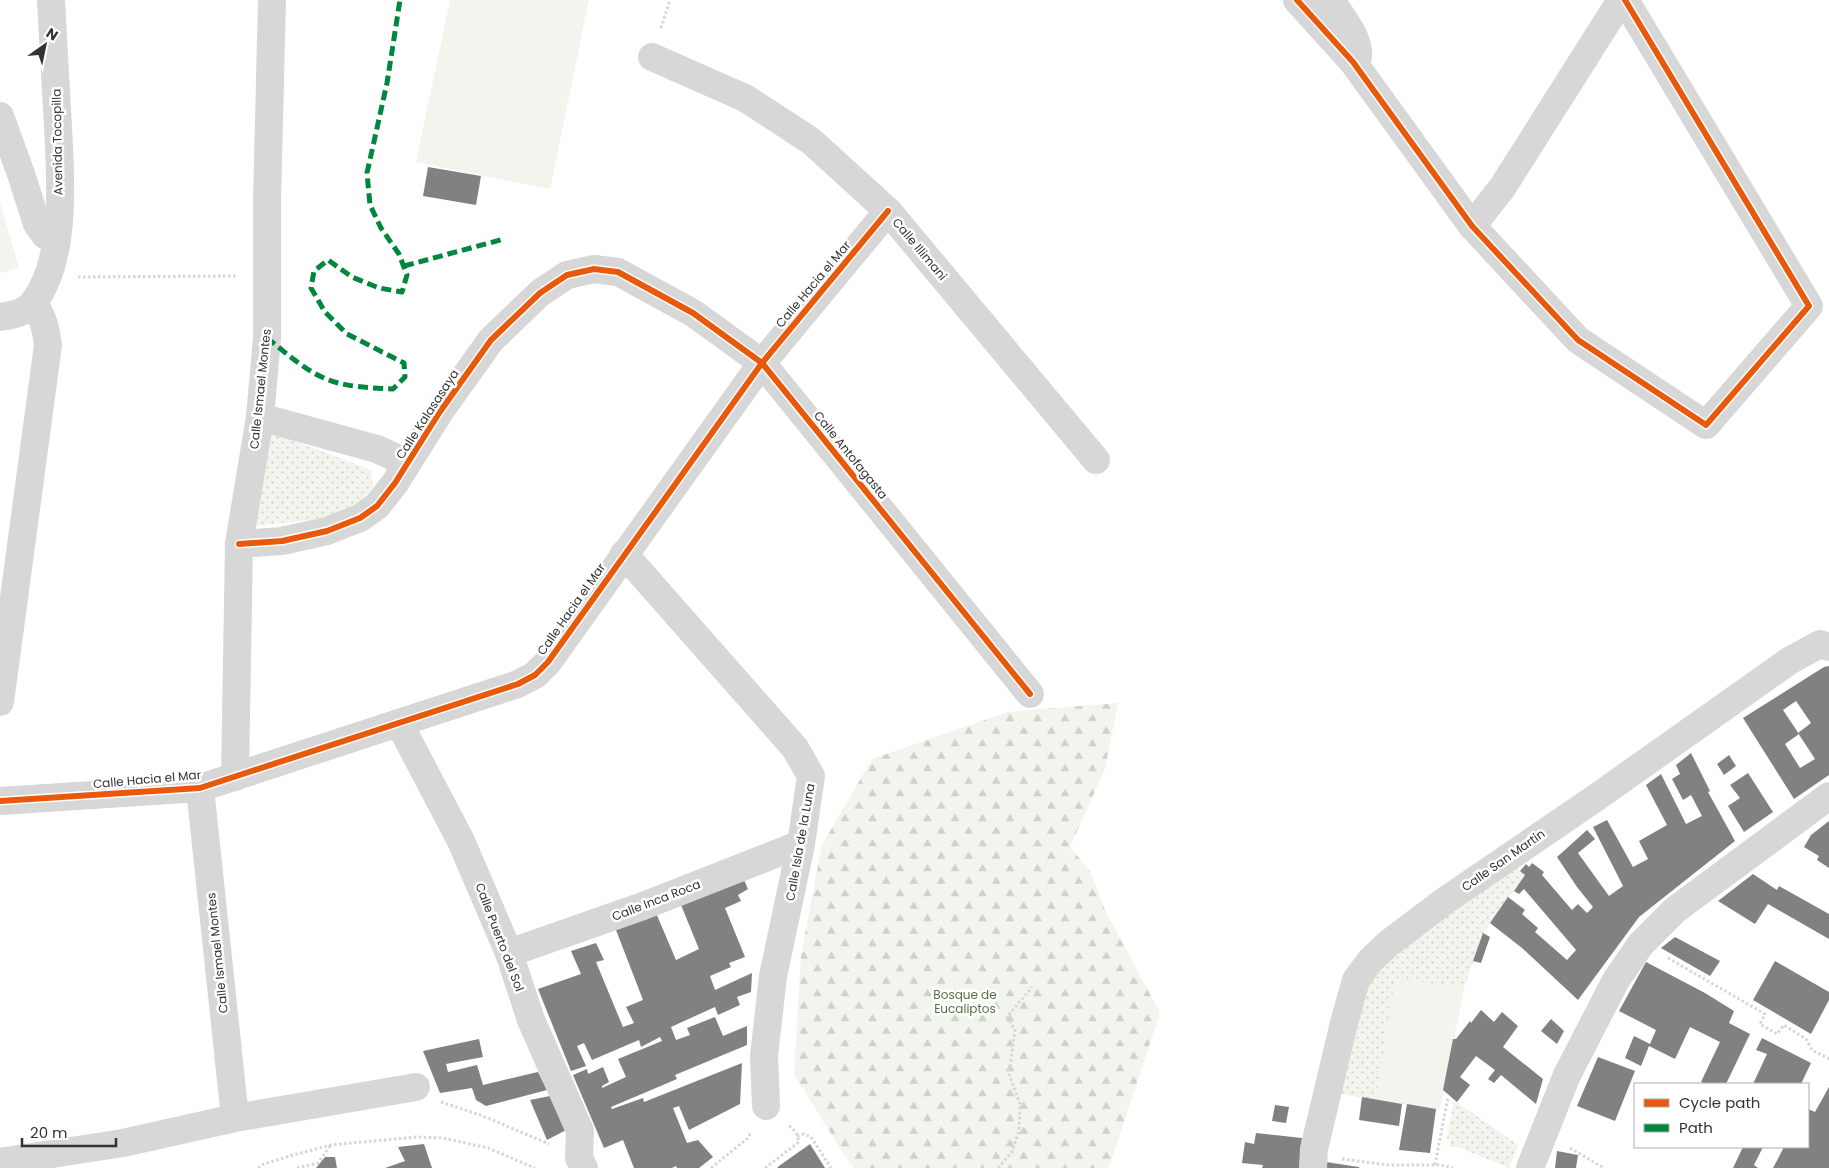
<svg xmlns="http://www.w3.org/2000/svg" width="1829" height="1168" font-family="Poppins,sans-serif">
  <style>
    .forest { fill: url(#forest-firs) }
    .park { fill: url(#park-dots) }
    .garden { fill: #f1f5ed }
    .building { fill: #818181; fill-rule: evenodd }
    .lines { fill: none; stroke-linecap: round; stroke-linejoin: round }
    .path { stroke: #d6d6d6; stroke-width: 3; stroke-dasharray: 2.5 2.5; stroke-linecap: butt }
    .minor { stroke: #d7d7d7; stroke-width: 28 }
    .quiet { stroke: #00873e; stroke-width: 5; stroke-dasharray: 10 5; stroke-linecap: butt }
    .cycleway-casing { stroke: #fff; stroke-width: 9 }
    .cycleway { stroke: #e8590c; stroke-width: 6 }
    .labels { text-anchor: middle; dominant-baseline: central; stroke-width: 5; stroke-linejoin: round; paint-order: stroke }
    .street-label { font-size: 12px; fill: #333; stroke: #fff }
    .park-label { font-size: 12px; fill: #56703f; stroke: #fff }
  </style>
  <defs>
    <pattern id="forest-firs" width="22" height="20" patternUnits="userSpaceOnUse" patternTransform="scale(1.25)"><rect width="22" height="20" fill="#f1f5ed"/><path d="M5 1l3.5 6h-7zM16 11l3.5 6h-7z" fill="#cfd2cc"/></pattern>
    <pattern id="park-dots" width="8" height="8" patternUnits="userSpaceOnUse" patternTransform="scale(1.25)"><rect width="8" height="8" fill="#f1f5ed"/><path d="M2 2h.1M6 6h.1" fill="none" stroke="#cfd2cc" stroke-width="1.8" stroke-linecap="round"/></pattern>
  </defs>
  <rect width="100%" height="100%" fill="#fff"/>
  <polygon class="forest" points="1118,703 1105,769 1070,847 1090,871 1106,912 1160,1013 1109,1167 1108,1168 854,1168 843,1153 794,1074 801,955 822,845 872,759 1008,712"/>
  <g class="park">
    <polygon points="263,429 371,470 373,487 354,512 310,520 254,526"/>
    <polygon points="1515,866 1525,875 1483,933 1464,988 1440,1110 1340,1094 1370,980 1403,947"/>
    <polygon points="1454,1100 1518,1145 1509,1168 1458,1147 1449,1147 1451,1140 1447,1139"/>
  </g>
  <g class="garden">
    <polygon points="450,0 589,0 550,189 416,162"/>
    <polygon points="0,203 19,268 0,273"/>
    <polygon points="1395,978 1464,988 1440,1110 1376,1099"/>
  </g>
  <g class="building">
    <polygon points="428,167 481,176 476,205 423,196"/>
    <path d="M1829 666V775L1794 799 1743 718 1824 667ZM1796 701 1811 723 1798 733 1815 759 1800 768 1785 744 1799 734 1783 710Z"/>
    <polygon points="1691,753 1710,791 1708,792 1735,841 1639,917 1578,1000 1522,948 1490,923 1508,897 1525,910 1522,914 1538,928 1535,932 1567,960 1576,950 1524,889 1519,894 1514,891 1525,875 1520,871 1526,864 1529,867 1532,863 1544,872 1542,875 1572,910 1578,904 1587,913 1593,907 1577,887 1557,857 1587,830 1595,839 1578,853 1609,896 1623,886 1593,827 1607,820 1633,867 1648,859 1639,841 1667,825 1646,785 1661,774 1686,824 1702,816 1691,795 1683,800 1672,779 1680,774 1676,765"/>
    <polygon points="1729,755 1736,766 1724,775 1717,764"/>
    <polygon points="1748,773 1773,812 1744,832 1728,806 1740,798 1730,785"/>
    <polygon points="1829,821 1829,868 1817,860 1819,856 1804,847 1811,835"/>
    <polygon points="1753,874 1777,890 1779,886 1829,914 1829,939 1768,904 1755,924 1718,901"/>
    <polygon points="744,880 748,889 738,895 741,901 725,908 745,957 729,963 731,967 710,976 715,990 752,973 751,992 737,997 740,1005 718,1015 715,1007 671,1027 676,1040 690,1035 687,1028 715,1017 723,1036 747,1026 747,1045 675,1075 677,1079 611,1107 612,1109 643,1098 644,1102 742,1063 740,1104 689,1130 679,1106 673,1108 687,1143 698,1140 713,1157 699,1168 677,1168 676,1166 672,1168 634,1168 623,1140 604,1148 573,1075 587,1069 588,1074 603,1067 609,1082 602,1086 602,1088 626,1077 618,1059 662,1041 660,1037 641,1047 639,1040 592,1060 584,1043 577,1046 586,1066 571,1071 538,989 581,974 571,951 596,943 604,960 596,962 623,1027 634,1023 626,1007 643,1000 616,930 656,913 676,960 699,949 681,905"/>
    <polygon points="1483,933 1490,937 1481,963 1473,961"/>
    <polygon points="1675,937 1720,961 1710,976 1661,948"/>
    <polygon points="1775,961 1829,992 1829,1000 1811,1034 1753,1000"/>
    <polygon points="1646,962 1705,993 1734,1011 1729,1023 1750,1034 1726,1084 1706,1084 1701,1082 1720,1042 1690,1027 1675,1059 1649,1046 1641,1066 1625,1058 1634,1036 1650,1044 1656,1030 1619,1011"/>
    <polygon points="1481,1010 1494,1022 1502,1012 1518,1026 1503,1047 1543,1079 1536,1104 1501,1075 1494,1083 1488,1079 1495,1070 1476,1056 1460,1077 1470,1085 1457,1102 1443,1090 1453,1039 1456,1039 1470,1021 1471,1023"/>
    <polygon points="1551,1019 1564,1031 1557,1044 1541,1031"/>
    <polygon points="1762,1038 1811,1063 1801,1084 1753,1084 1767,1054 1756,1050"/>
    <polygon points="479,1039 483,1057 446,1064 448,1072 477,1065 483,1085 538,1072 547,1090 486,1106 476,1100 472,1088 440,1093 423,1051"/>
    <polygon points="1598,1057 1635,1071 1615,1121 1577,1106"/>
    <polygon points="1829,1087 1829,1168 1773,1168 1784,1147 1808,1147 1808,1109 1815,1112"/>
    <polygon points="550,1096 568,1129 547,1140 530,1100"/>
    <polygon points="1362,1097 1402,1104 1399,1126 1359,1120"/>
    <polygon points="1407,1104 1436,1109 1430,1153 1399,1150"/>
    <polygon points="1275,1105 1289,1107 1286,1123 1272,1121"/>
    <polygon points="1256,1133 1302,1138 1299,1168 1262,1168 1263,1165 1242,1163 1245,1142 1254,1144"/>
    <polygon points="424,1144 432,1168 385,1168 405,1161 398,1147"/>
    <polygon points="810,1144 825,1168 777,1168 779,1166"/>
    <polygon points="1743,1147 1763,1147 1754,1165 1758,1168 1733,1168"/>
    <polygon points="1557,1151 1578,1155 1576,1168 1555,1168"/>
    <polygon points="325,1157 335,1157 337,1168 316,1168"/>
    <polygon points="1326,1162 1359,1167 1359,1168 1325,1168"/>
  </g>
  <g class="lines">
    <g class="path">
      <polyline points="661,28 670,0"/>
      <polyline points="78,277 237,276"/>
      <polyline points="1668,958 1765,1014 1760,1024 1777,1034 1784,1025 1806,1039 1812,1050 1829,1059"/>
      <polyline points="441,1102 483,1116 549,1144"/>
      <polyline points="797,1136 804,1134 811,1137 831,1168"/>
      <polyline points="1570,1148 1604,1168"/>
      <polyline points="1342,1159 1389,1165 1441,1165 1453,1168"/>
      <polyline points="1435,1165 1448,1097"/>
      <polyline points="258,1168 264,1164 293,1155 331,1145 416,1137 443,1138 488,1148 535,1168"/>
      <polyline points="297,1168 318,1163 331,1145"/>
      <polyline points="711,1168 748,1138 751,1132"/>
      <polyline points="765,1168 799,1142 796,1132 788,1125"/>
      <polyline points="998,1168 1012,1152 1019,1131 1020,1104 1009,1074 1015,1030 1007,1017 1032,987"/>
    </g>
    <g class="minor">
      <polyline points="1297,0 1353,62 1472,226 1578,340 1706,425 1809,306 1625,0"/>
      <path d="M1331 0C1341 17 1360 37 1358 57L1354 61"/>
      <polyline points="652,57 745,98 811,141 888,211 1096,460"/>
      <polyline points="0,116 21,174 37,224 45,235 57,240"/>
      <polyline points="1472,226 1502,188 1621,0"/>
      <path d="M0 317C13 315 26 313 34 302 69 255 60 166 57 110 55 73 53 37 51 0"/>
      <polyline points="260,417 377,449 407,463"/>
      <polyline points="239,544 282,541 327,531 360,518 377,506 395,483 439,413 491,340 540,293 567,275 594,269 618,272 693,313 762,363 1030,694"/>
      <polyline points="624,554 795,748 811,776 801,844 773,976 764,1056 766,1106"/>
      <path d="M0 702 48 345C46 329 43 316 33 303"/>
      <polyline points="399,723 461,841 509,953 531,1020 580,1131 579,1158 584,1168"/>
      <polyline points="235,777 239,544 260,417 267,338 267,200 272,0"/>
      <polyline points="200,788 235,1118"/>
      <polyline points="0,801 200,788 518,684 535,675 548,662 762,363 888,211"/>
      <polyline points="509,953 643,906 801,844"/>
      <polyline points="0,1162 123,1143 235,1118 416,1087"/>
      <polyline points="1313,1168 1314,1149 1344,1023 1356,980 1370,961 1389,943 1446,900 1597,797 1789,661 1820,644 1829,647"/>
      <polyline points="1530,1168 1567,1075 1616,980 1641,944 1675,910 1829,796"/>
    </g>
    <g class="quiet">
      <polyline points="404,266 504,239"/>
      <path d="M267 338C285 352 303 369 324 378 343 387 372 388 393 389L405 377 404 363 347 334 325 312 311 288 314 271 328 260 352 277 379 288 402 292 407 275 399 254 381 228 370 205 367 173 387 83 400 0"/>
    </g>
    <g class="cycleway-casing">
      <g id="cycleway">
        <polyline points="1297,0 1353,62 1472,226 1578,340 1706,425 1809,306 1625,0"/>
        <polyline points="239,544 282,541 327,531 360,518 377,506 395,483 439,413 491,340 540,293 567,275 594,269 618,272 693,313 762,363 1030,694"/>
        <polyline points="0,801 200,788 518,684 535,675 548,662 762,363 888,211"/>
      </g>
    </g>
    <use href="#cycleway" class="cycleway"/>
  </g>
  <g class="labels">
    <g class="street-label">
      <text transform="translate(57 142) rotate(-91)">Avenida Tocopilla</text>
      <text transform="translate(920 249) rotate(50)">Calle Illimani</text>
      <text transform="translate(813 284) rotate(-50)">Calle Hacia el Mar</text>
      <text transform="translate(260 389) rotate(-84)">Calle Ismael Montes</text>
      <text transform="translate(427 414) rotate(-57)">Calle Kalasasaya</text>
      <text transform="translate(851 455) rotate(51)">Calle Antofagasta</text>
      <text transform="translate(571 609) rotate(-55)">Calle Hacia el Mar</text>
      <text transform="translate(147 779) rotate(-5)">Calle Hacia el Mar</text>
      <text transform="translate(800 842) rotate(-80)">Calle Isla de la Luna</text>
      <text transform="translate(1503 860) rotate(-35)">Calle San Martin</text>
      <text transform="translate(656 900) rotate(-21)">Calle Inca Roca</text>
      <text transform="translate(500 937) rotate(69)">Calle Puerto del Sol</text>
      <text transform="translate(217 953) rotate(-96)">Calle Ismael Montes</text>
    </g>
    <g class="park-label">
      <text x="965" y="994">Bosque de<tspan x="965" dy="14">Eucaliptos</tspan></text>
    </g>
  </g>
  <rect x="1634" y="1083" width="175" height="65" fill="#ffffff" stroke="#adadad"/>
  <rect x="1644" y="1099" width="25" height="8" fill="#e8590c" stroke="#adadad"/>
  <text x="1679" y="1108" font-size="15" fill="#333333">Cycle path</text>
  <rect x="1644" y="1124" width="25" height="8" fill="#00873e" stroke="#adadad"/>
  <text x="1679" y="1133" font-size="15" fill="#333333">Path</text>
  <g transform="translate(45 45) rotate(33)" stroke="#ffffff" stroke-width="4" paint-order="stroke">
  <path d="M0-4L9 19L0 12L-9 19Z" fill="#333333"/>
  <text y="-8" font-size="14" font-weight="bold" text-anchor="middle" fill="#333333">N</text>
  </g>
  <path d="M22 1138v8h94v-8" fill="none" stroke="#333333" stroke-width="2.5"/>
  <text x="30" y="1138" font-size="15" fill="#333333" stroke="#ffffff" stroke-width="4" paint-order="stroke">20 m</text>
</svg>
